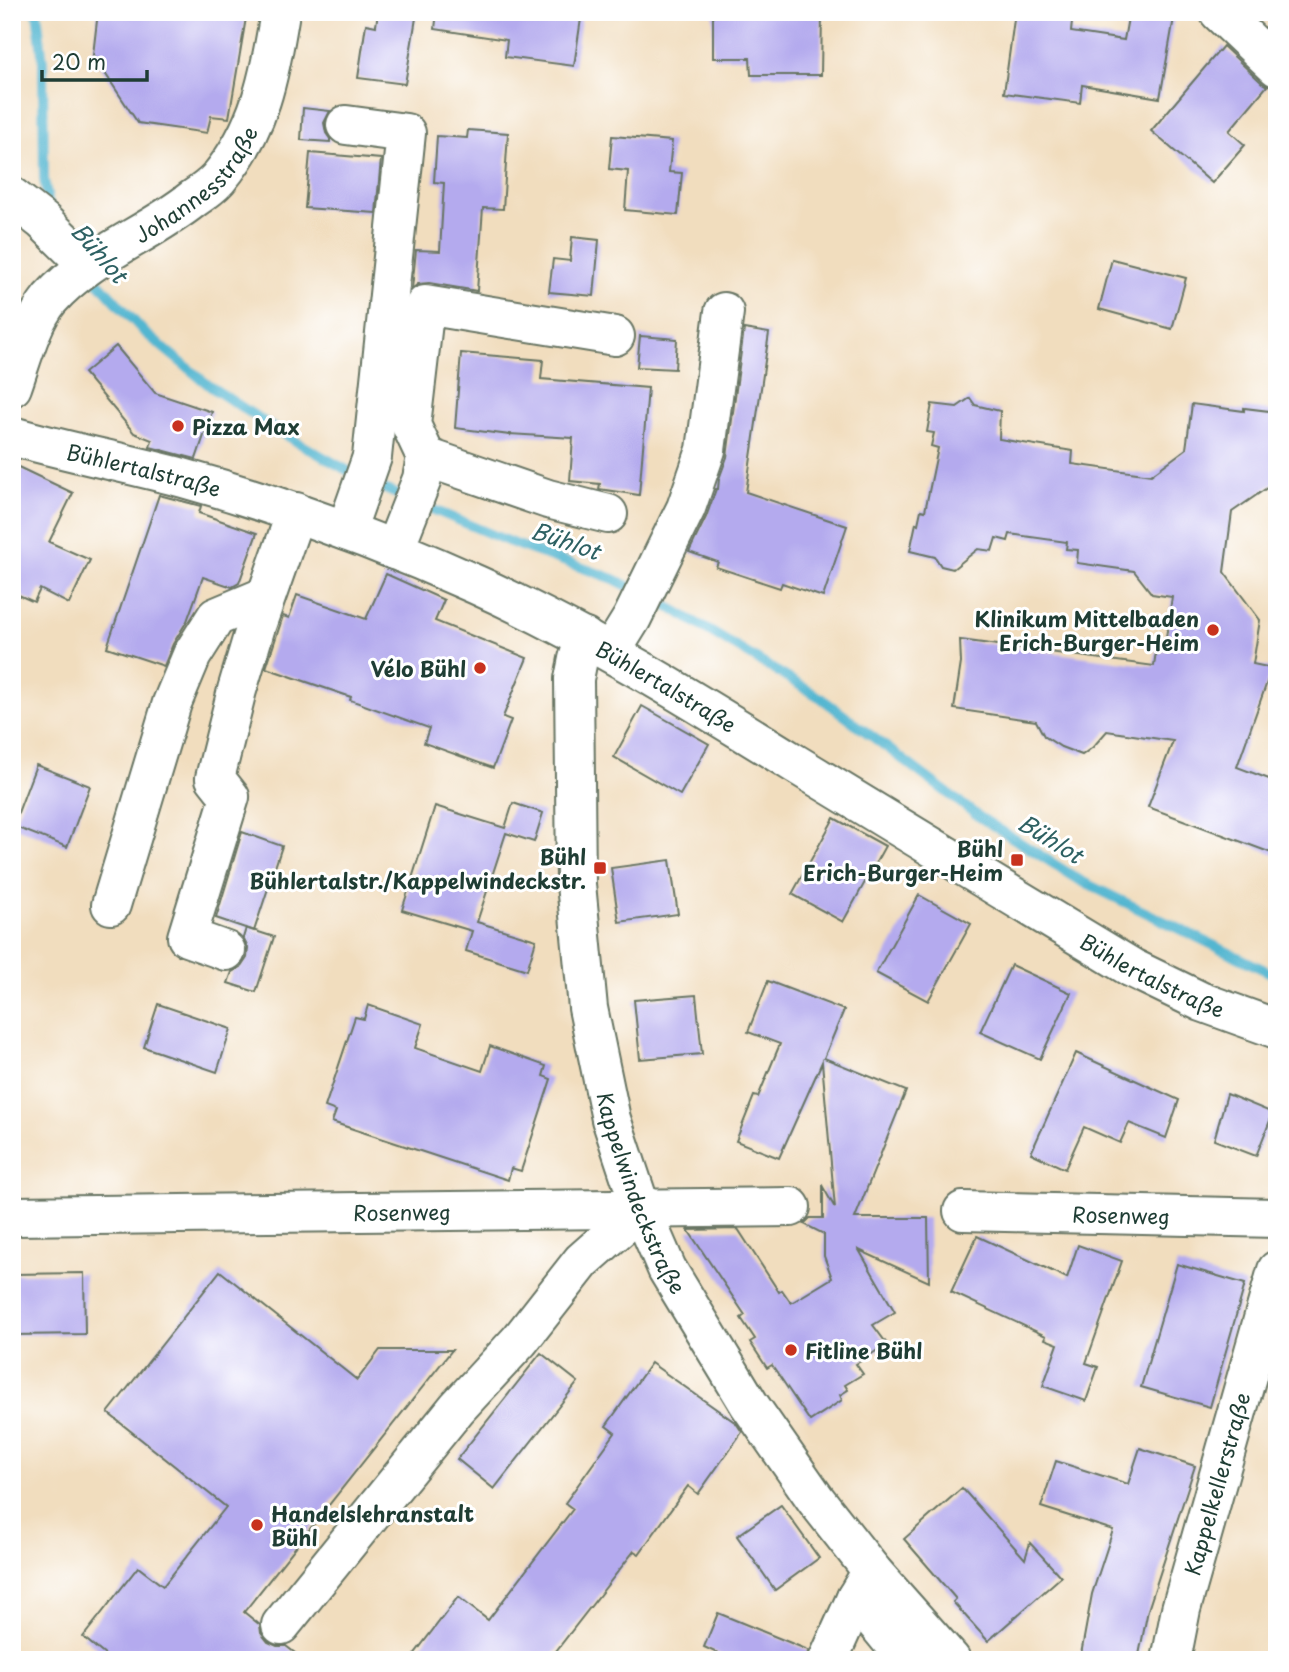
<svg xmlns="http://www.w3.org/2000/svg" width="1289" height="1672" font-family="'Playpen Sans',sans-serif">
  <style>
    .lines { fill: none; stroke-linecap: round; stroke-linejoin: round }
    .stream { stroke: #52b6d0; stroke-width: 10 }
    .building { fill: #b4aaee }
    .minor-casing { stroke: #687564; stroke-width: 42 }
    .minor { stroke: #fff; stroke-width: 38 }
    .poi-dot { fill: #c8321e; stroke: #fff; stroke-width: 2.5 }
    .labels { text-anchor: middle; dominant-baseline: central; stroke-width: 6; stroke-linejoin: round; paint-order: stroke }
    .street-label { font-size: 21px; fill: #1f3d34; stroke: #fff }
    .poi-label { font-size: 21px; font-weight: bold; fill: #1f3d34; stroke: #fff; text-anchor: end }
    .water-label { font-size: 23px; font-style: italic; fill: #2e6163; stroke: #fff }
  </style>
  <rect width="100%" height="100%" fill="#fff"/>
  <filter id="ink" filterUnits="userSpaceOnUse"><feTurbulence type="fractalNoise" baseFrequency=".0143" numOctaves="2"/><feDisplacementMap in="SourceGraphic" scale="14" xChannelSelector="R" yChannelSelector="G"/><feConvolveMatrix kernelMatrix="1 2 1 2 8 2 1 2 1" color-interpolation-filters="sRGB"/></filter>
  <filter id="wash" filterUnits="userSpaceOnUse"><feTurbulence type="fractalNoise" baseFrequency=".00686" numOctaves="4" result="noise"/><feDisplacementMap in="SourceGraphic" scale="28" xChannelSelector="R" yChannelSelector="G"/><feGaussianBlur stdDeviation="1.57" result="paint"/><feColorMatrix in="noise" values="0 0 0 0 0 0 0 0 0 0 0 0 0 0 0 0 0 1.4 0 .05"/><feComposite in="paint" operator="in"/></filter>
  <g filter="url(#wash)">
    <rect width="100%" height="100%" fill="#f1ddbe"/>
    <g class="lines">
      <g class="stream">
        <polyline points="37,12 43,62 44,179 50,212"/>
        <polyline points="90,273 144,332 211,387 281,433 368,482 512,543 614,579 678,612 821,698 978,816 1081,881 1277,976"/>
      </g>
    </g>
    <g id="blocks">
      <g class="building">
        <polygon points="98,12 247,12 229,118 211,116 207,133 138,123 93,55"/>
        <polygon points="378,12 417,12 405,84 358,78 366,24 376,26"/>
        <polygon points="437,12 582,12 574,66 505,57 507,40 435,29"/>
        <polygon points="713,12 822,12 821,75 751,75 750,58 713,58"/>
        <polygon points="1015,12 1073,12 1071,32 1124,40 1129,12 1175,12 1160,98 1082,85 1080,103 1004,93"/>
        <polygon points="1223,46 1262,83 1267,86 1229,131 1245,145 1212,183 1151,131"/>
        <polygon points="303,108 330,111 324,123 326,133 330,139 330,142 301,140"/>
        <polygon points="468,130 508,133 503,209 483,208 477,291 429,283 418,284 412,289 416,250 440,251 444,183 434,182 437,136 467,138"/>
        <polygon points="612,136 672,141 669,172 682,173 678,215 625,210 628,171 609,169"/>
        <polygon points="310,153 381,159 376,213 305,208"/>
        <polygon points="572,237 599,240 594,296 549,292 553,259 570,261"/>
        <polygon points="1112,259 1186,278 1172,329 1099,309"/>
        <polygon points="744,329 769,333 746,492 847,526 823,597 782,583 780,588 716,567 718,562 689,552 706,517 716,489 718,489 719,479 727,457"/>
        <polygon points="640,336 677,339 675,369 637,367"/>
        <polygon points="116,346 155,393 212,412 196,459 150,447 152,440 134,433 84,373"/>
        <polygon points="461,353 543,360 541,379 648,388 639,495 599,489 600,484 570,481 573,438 510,434 510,435 455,428"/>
        <polygon points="970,398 975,405 1000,411 999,439 1073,451 1072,464 1151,475 1186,449 1192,404 1244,411 1244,408 1277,412 1277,481 1232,512 1224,572 1260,620 1253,664 1272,668 1237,767 1277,782 1277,855 1148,807 1173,741 1107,731 1093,747 1082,755 1061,747 1044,736 1036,721 954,709 961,663 960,640 1154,666 1156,651 1164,651 1172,597 1152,594 1134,571 1077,563 1078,550 1066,549 1067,542 1010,534 1008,541 996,538 992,551 978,549 953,569 941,566 935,557 910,551 916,523 918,524 921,510 925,511 938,448 931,446 934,433 927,432 932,404 957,407"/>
        <polygon points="12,464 73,493 49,542 90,560 69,604 40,589 34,602 12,592"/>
        <polygon points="159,495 201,506 199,513 257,533 239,583 232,587 203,577 187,621 173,644 164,666 107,647"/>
        <polygon points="386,574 444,600 435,621 527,658 503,717 511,720 493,768 424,743 429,728 350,700 351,697 266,668 283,616 289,618 297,595 366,619"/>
        <polygon points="642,706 709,744 680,795 614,757"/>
        <polygon points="36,765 90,786 67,847 13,826"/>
        <polygon points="513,803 543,813 534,842 506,833 477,922 536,940 527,970 466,951 472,931 402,910 435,806 505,828"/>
        <polygon points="834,818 885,846 843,922 792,894"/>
        <polygon points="242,832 282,846 254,931 216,918"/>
        <polygon points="670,860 678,914 619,922 611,868"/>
        <polygon points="919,895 971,924 928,1001 876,973"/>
        <polygon points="246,928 274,937 256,992 228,983 232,972 241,967 247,958 248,948 243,938"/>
        <polygon points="1011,965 1071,993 1040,1059 980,1032"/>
        <polygon points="768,981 844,1010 824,1058 906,1091 855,1218 928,1218 929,1282 859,1250 895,1312 873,1325 887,1344 856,1364 863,1374 845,1385 848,1390 840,1395 842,1400 810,1421 772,1365 767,1368 750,1342 755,1339 741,1318 745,1315 688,1230 738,1229 779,1292 782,1290 791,1303 832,1278 824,1256 824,1234 804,1224 810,1218 823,1218 823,1187 835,1208 822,1062 779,1158 736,1141 754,1096 758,1097 780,1044 748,1032"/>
        <polygon points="696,995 702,1054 640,1059 634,1000"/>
        <polygon points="158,1004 231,1029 217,1072 144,1047"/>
        <polygon points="368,1005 423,1024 415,1048 482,1071 490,1046 546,1066 543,1076 551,1079 521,1171 511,1168 508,1180 332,1122 336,1111 325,1107 355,1017 364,1019"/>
        <polygon points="1076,1053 1179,1100 1166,1138 1129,1123 1120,1143 1084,1127 1065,1169 1031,1153"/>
        <polygon points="1227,1094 1273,1113 1256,1156 1214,1140"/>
        <polygon points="977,1236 1067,1278 1078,1245 1122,1261 1086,1363 1098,1367 1086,1401 1043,1386 1058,1344 1045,1339 1046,1336 951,1292"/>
        <polygon points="1177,1264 1245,1284 1210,1407 1141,1387"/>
        <polygon points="220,1271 357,1380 380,1350 452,1350 244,1612 260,1625 261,1633 268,1642 277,1646 286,1646 304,1660 111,1660 83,1637 138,1567 163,1586 226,1507 108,1413"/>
        <polygon points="84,1273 85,1334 13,1335 12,1274"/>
        <polygon points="541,1353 578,1382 494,1489 457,1459"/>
        <polygon points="651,1363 736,1423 742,1432 698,1494 688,1486 639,1554 634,1551 549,1660 410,1660 458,1597 488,1620 573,1509 565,1503 615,1433 606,1426"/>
        <polygon points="1140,1448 1195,1466 1148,1610 1138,1660 1080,1660 1092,1594 1113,1530 1041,1507 1056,1461 1128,1484"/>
        <polygon points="962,1488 1025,1559 1030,1543 1061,1577 988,1641 953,1602 956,1599 904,1539"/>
        <polygon points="781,1505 819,1558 775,1590 737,1536"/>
        <polygon points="718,1613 808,1650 807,1660 732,1660 704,1647"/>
      </g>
    </g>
  </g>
  <g filter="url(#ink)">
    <use href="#blocks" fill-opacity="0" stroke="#687564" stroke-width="2"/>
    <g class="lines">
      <g class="minor-casing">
        <g id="minor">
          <polyline points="1219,12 1277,67"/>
          <polyline points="346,125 406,133 372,457 346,531"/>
          <polyline points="12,197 43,221 88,265"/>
          <path id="s1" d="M12 387C22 359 31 322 50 299 89 255 148 235 193 199 202 193 211 187 218 179 260 129 270 75 280 12"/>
          <path id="s2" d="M12 436C69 452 126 463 183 478 284 506 382 542 477 585 588 635 691 699 794 763 907 832 1019 900 1132 968L1202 1002 1277 1029"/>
          <polyline points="426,457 548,499 608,514"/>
          <polyline points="394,550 422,479 426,457 411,425 425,305 615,336"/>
          <path id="s3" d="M585 638 578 659 574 679 576 884 588 1008 611 1119 641 1209 667 1269 749 1404 816 1500 872 1571 951 1660"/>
          <polyline points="611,652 632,618 686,508 706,450 724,312"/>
          <polyline points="111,905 172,703 192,655 216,617 266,596"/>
          <polyline points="226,951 187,937 230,797 215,778 237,690 256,626 296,512"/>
          <path id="s4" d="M963 1211 1277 1218"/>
          <path id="s5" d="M12 1216 791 1207"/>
          <polyline points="856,1598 907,1660"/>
          <polyline points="281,1625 457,1408 520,1340 582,1261 641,1209"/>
          <polyline points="828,1660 856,1598 872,1571"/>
          <path id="s6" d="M1171 1660 1181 1609 1277 1270"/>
        </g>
      </g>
      <use href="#minor" class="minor"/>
    </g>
  </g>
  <g class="poi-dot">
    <circle cx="178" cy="426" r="7"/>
    <circle cx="1213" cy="630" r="7"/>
    <circle cx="480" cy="668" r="7"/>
    <rect x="1010" y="853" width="14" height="14" rx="3.5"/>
    <rect x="593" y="861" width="14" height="14" rx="3.5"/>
    <circle cx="791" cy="1350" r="7"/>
    <circle cx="257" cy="1525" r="7"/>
  </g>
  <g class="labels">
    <g class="street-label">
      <text stroke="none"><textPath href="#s1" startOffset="284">Johannesstraße</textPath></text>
      <text stroke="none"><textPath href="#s2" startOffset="136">Bühlertalstraße</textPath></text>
      <text stroke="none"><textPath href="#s2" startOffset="704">Bühlertalstraße</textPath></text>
      <text stroke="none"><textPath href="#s2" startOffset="1270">Bühlertalstraße</textPath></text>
      <text stroke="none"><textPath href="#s3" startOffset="565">Kappelwindeckstraße</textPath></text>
      <text stroke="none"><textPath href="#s5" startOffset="390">Rosenweg</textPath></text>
      <text stroke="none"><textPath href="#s4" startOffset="158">Rosenweg</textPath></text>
      <text stroke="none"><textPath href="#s6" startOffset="182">Kappelkellerstraße</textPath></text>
    </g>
    <g class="poi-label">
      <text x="192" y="426" text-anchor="start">Pizza Max</text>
      <text x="1199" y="618">Klinikum Mittelbaden<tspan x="1199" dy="24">Erich-Burger-Heim</tspan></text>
      <text x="466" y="668">Vélo Bühl</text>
      <text x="1003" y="848">Bühl<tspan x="1003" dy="24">Erich-Burger-Heim</tspan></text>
      <text x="586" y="856">Bühl<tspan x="586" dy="24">Bühlertalstr./Kappelwindeckstr.</tspan></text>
      <text x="805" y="1350" text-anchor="start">Fitline Bühl</text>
      <text x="271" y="1513" text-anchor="start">Handelslehranstalt<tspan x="271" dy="24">Bühl</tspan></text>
    </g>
    <g class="water-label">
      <text transform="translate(100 252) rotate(49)">Bühlot</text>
      <text transform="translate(566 540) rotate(19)">Bühlot</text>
      <text transform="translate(1051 838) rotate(32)">Bühlot</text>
    </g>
  </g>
  <rect width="1289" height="1672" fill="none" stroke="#fff" stroke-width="42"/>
  <path d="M42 70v10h105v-10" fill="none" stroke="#1f3d34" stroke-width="3.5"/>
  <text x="52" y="70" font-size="21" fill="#1f3d34" stroke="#ffffff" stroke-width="5" paint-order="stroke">20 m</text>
</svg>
